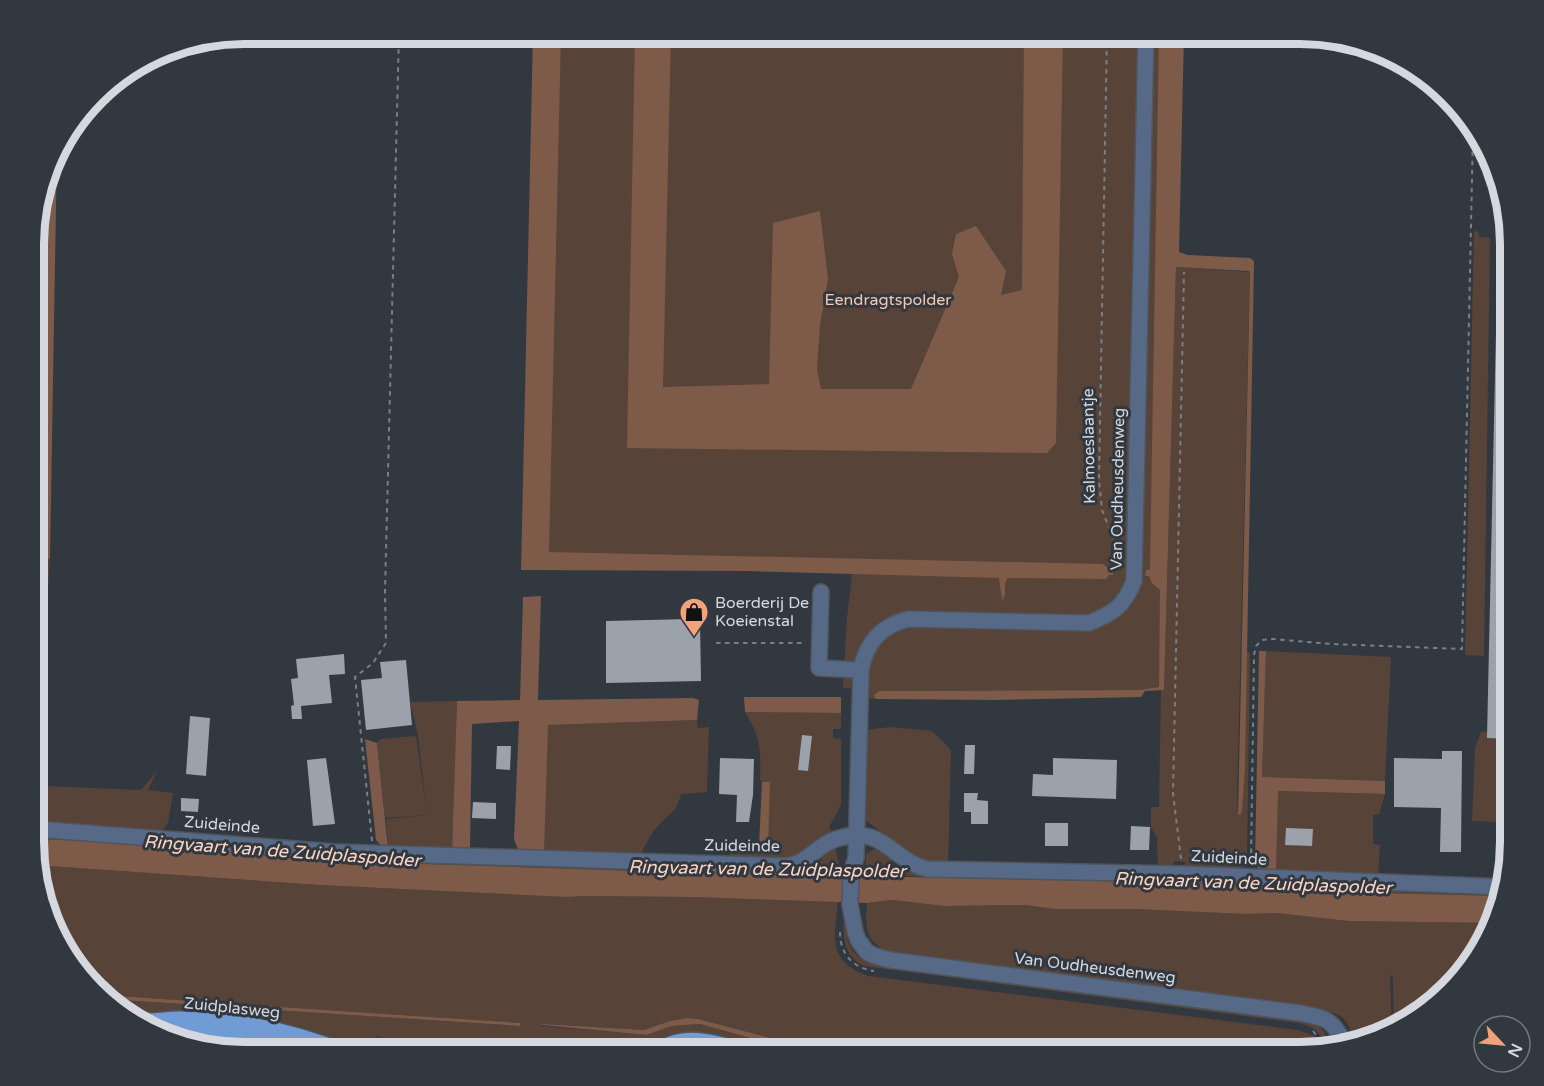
<svg xmlns="http://www.w3.org/2000/svg" width="1544" height="1086" font-family="'Varela Round',sans-serif">
  <style>
    .green { fill: #584338; fill-rule: evenodd }
    .forest { fill: #7d5a49 }
    .water { fill: #7e5a49 }
    .building { fill: #9ba2ac }
    .lines { fill: none; stroke-linecap: round; stroke-linejoin: round }
    .minor-casing { stroke: #4f555c; stroke-width: 18 }
    .major-casing { stroke: #4f555c; stroke-width: 18 }
    .path { stroke: #7a7f86; stroke-width: 2; stroke-dasharray: 4.5 4.5; stroke-linecap: butt }
    .minor { stroke: #566a87; stroke-width: 15 }
    .major { stroke: #719bd4; stroke-width: 15 }
    .labels { text-anchor: middle; dominant-baseline: central; stroke-width: 6; stroke-linejoin: round; paint-order: stroke }
    .park-label { font-size: 16px; fill: #fac7ae; stroke: #323840 }
    .street-label { font-size: 16px; fill: #d5d8de; stroke: #323840 }
    .poi-label { font-size: 16px; fill: #d5d8de; stroke: #323840; text-anchor: start }
    .water-label { font-size: 18px; font-style: italic; fill: #fcd5c2; stroke: #323840 }
    .rim { fill: none; stroke: #d5d8de; stroke-width: 8 }
  </style>
  <rect width="100%" height="100%" fill="#323840"/>
  <g class="green">
    <polygon points="549,33 1163,33 1160,687 1139,690 879,691 875,695 876,699 866,699 866,687 843,688 847,617 853,566 538,561"/>
    <polygon points="1474,230 1479,233 1479,237 1490,238 1484,656 1465,655"/>
    <polygon points="1176,267 1250,272 1237,798 1238,814 1245,770 1246,652 1250,652 1247,856 1243,867 1238,871 1186,870 1185,862 1174,861 1173,868 1158,869 1157,837 1151,828 1151,807 1159,807 1161,690 1164,690"/>
    <polygon points="35,558 50,559 43,668 35,668"/>
    <polygon points="1266,651 1391,657 1385,781 1262,777"/>
    <polygon points="457,701 452,850 388,849 386,819 427,815 385,818 377,743 381,739 416,736 426,807 418,735 410,702"/>
    <path d="M745 712 841 713V729H833V738L841 739V805L829 827 832 832 797 859 734 860 727 851 763 854 770 782H762L760 780C761 750 761 738 745 712Z"/>
    <path d="M697 720 698 728 709 727 707 792 681 794C676 814 670 812 659 825 651 833 646 844 641 854L544 855 547 725Z"/>
    <polygon points="890,727 932,731 951,750 948,864 920,862 867,821 863,814 865,730"/>
    <polygon points="1481,732 1511,733 1511,798 1501,801 1505,810 1511,811 1511,856 1505,882 1497,881 1500,822 1472,821 1475,748"/>
    <polygon points="157,771 148,790 173,793 168,823 160,833 44,822 43,786 141,790"/>
    <polygon points="1277,791 1385,794 1379,814 1373,815 1373,844 1380,845 1378,877 1276,872"/>
    <polygon points="35,834 813,867 822,859 823,853 835,846 841,872 837,872 834,869 838,874 605,870 303,860 286,856 93,841 35,839"/>
    <polygon points="874,849 887,852 891,856 892,863 902,870 1503,892 1503,896 1380,893 1198,883 865,875 866,854"/>
    <path d="M35 865 319 885 566 897 586 896 692 897 838 902C834 938 827 961 868 976L1298 1030 1314 1036 1319 1049 1303 1052V1051L1282 1048 1276 1053H1071L870 1043H856L857 1048 929 1053H847V1043L839 1042V1053H773L721 1041 678 1035 657 1042 644 1053H626L630 1046 627 1045 622 1053H413L376 1035 379 1042 403 1053H370L328 1037 277 1025 122 1013 116 1010 106 999 519 1026V1023L103 995 61 948ZM687 1018 698 1019 774 1039 834 1044 833 1046 772 1042 754 1039 700 1024 671 1026 647 1035 542 1026 543 1024 644 1030 670 1021Z"/>
    <path d="M892 900 944 906 1025 905 1055 909H1135L1245 914 1277 913 1348 921 1493 923 1468 970 1394 1031 1393 978 1390 974 1392 1032 1352 1041C1350 1013 1335 1013 1312 1008L890 953C865 941 865 929 867 903Z"/>
    <path d="M844 919H847C846 941 849 955 871 963L1312 1021 1323 1030 1331 1046 1325 1047C1321 1032 1313 1026 1298 1023L864 966C845 956 842 940 844 919Z"/>
    <path d="M155 1031 235 1040 294 1053C245 1052 199 1055 155 1031Z"/>
  </g>
  <g class="forest">
    <polygon points="541,596 538,700 693,698 699,700 697,720 548,725 544,855 520,853 514,840 519,721 472,724 470,849 452,850 457,701 520,700 523,597"/>
    <polygon points="1259,651 1266,651 1262,777 1385,781 1385,794 1278,791 1276,872 1259,872 1255,862"/>
    <polygon points="744,697 841,697 841,713 745,712"/>
    <polygon points="365,739 377,743 388,849 383,848 376,840"/>
  </g>
  <g class="water">
    <path d="M533 33H561L549 552 1103 564 1109 569H1113V575H1109L1106 579 1008 578C1002 584 1008 594 1002 600L999 578 748 571 521 570Z"/>
    <polygon points="635,33 671,33 663,387 769,384 773,223 820,211 828,279 820,325 817,369 821,389 911,389 959,277 952,254 956,234 976,226 1006,271 1001,295 1022,290 1024,33 1063,33 1056,443 1047,453 627,448"/>
    <polygon points="1159,33 1184,33 1179,252 1188,255 1250,258 1254,261 1245,770 1242,809 1241,814 1238,815 1250,272 1248,271 1176,267 1164,690 1145,691 1141,697 997,700 876,699 874,695 879,691 1139,690 1159,687 1160,590 1152,583 1149,576 1145,576 1146,570 1150,569"/>
    <polygon points="57,147 50,559 35,558 35,216"/>
    <polygon points="762,782 770,782 768,847 763,854 730,852 725,849 726,846 758,848 759,846"/>
    <polygon points="35,839 93,841 264,854 303,860 667,872 1198,883 1380,893 1503,896 1500,911 1493,923 1348,921 1277,913 1245,914 1135,909 1055,909 1025,905 944,906 892,900 867,903 692,897 586,896 566,897 319,885 35,865"/>
    <polygon points="103,995 520,1023 520,1026 106,999"/>
    <polygon points="687,1018 698,1019 774,1039 832,1043 834,1045 772,1042 754,1039 700,1024 671,1026 647,1035 542,1025 543,1024 644,1030 670,1021"/>
    <polygon points="856,1042 870,1043 1071,1053 929,1053 857,1049"/>
  </g>
  <g class="building">
    <polygon points="1496,331 1511,332 1511,739 1487,738"/>
    <polygon points="690,619 691,622 700,623 701,681 606,683 606,621"/>
    <polygon points="344,654 345,674 329,675 332,703 301,706 302,719 292,719 291,706 294,705 291,679 298,678 296,659"/>
    <polygon points="406,660 412,725 366,730 361,680 382,678 380,662"/>
    <polygon points="190,716 210,718 206,776 186,774"/>
    <polygon points="802,735 812,736 808,771 798,770"/>
    <polygon points="965,745 975,745 974,774 964,774"/>
    <polygon points="497,746 511,746 510,770 496,769"/>
    <polygon points="1442,751 1462,751 1461,852 1440,852 1441,808 1394,807 1394,758 1442,759"/>
    <polygon points="326,758 335,824 313,826 307,760"/>
    <polygon points="720,758 754,759 753,795 749,822 736,822 737,795 719,794"/>
    <polygon points="1053,758 1117,760 1116,799 1032,796 1033,774 1053,775"/>
    <polygon points="964,793 978,793 977,800 988,801 988,824 971,824 971,812 964,812"/>
    <polygon points="181,798 199,799 198,812 181,811"/>
    <polygon points="473,802 496,803 496,819 472,818"/>
    <rect x="1045" y="823" width="23" height="23"/>
    <polygon points="1131,826 1150,827 1149,850 1130,850"/>
    <polygon points="1286,828 1313,829 1312,846 1285,845"/>
  </g>
  <g class="lines">
    <g class="minor-casing">
      <g id="minor">
        <path d="M1146 33 1134 581C1124 606 1114 613 1089 623L908 619C881 626 866 642 861 670L856 858 851 873 850 905 855 931 858 940 867 952 875 956 890 960 1300 1013C1325 1018 1332 1018 1344 1043"/>
        <polyline points="821,592 819,668 861,670"/>
        <path d="M35 829 335 852 786 866C806 865 817 845 836 839 883 823 892 861 927 869L1182 874 1504 887"/>
      </g>
    </g>
    <g class="major-casing">
      <g id="major">
        <path d="M137 1021C151 1022 165 1019 179 1019 236 1019 294 1031 347 1053"/>
        <polyline points="160,1025 178,1030 239,1035 307,1053"/>
        <path d="M656 1053C684 1029 721 1045 752 1053"/>
      </g>
    </g>
    <g class="path">
      <polyline points="1107,33 1099,480 1102,510 1120,555"/>
      <polyline points="716,643 805,643"/>
      <polyline points="372,841 355,677 373,663 386,643 385,591 399,33"/>
      <polyline points="1181,859 1173,793 1184,272"/>
      <polyline points="1251,862 1254,655 1256,646 1262,640 1272,639 1332,644 1462,649 1473,131"/>
      <path d="M840 932C840 954 853 968 874 971"/>
      <polyline points="1313,1031 1321,1041 1322,1048"/>
    </g>
    <use href="#minor" class="minor"/>
    <use href="#major" class="major"/>
  </g>
  <defs>
    <g id="shop-pin" transform="scale(1.5)"><path d="M0 17L-7.5 6A9.5 9.5 0 1 1 7.5 6Z" fill="#f1a27b" stroke="#323840"/><path d="M-5-2.5h2.3a2.7 3.5 0 0 1 5.4 0H5L5.5 6h-11ZM-1.5-2.5h3a1.5 2.3 0 0 0-3 0Z" fill="#111"/></g>
  </defs>
  <g fill-rule="evenodd">
    <use href="#shop-pin" x="694" y="612"/>
  </g>
  <g class="labels">
    <g class="park-label">
      <text x="888" y="300">Eendragtspolder</text>
    </g>
    <g class="street-label">
      <text transform="translate(1089 446) rotate(-91)">Kalmoeslaantje</text>
      <text transform="translate(1118 489) rotate(-89)">Van Oudheusdenweg</text>
      <text transform="translate(222 825) rotate(5)">Zuideinde</text>
      <text transform="translate(742 846) rotate(1)">Zuideinde</text>
      <text transform="translate(1229 858) rotate(3)">Zuideinde</text>
      <text transform="translate(1095 968) rotate(7)">Van Oudheusdenweg</text>
      <text transform="translate(232 1008) rotate(6)">Zuidplasweg</text>
    </g>
    <g class="poi-label">
      <text x="715" y="603">Boerderij De<tspan x="715" dy="18">Koeienstal</tspan></text>
    </g>
    <g class="water-label">
      <text transform="translate(282 851) rotate(4)">Ringvaart van de Zuidplaspolder</text>
      <text transform="translate(767 869) rotate(1)">Ringvaart van de Zuidplaspolder</text>
      <text transform="translate(1253 883) rotate(2)">Ringvaart van de Zuidplaspolder</text>
    </g>
  </g>
  <path d="M0 0H1544V1086H0ZM244 44H1300A200 200 0 0 1 1500 244V842A200 200 0 0 1 1300 1042H244A200 200 0 0 1 44 842V244A200 200 0 0 1 244 44Z" fill="#323840" fill-rule="evenodd"/>
  <path class="rim" d="M244 44H1300A200 200 0 0 1 1500 244V842A200 200 0 0 1 1300 1042H244A200 200 0 0 1 44 842V244A200 200 0 0 1 244 44Z"/>
  <g transform="translate(1502 1044) rotate(116)"><circle r="28" fill="#323840" stroke="#73787f" stroke-width="1.5"/>
  <path d="M0-4.5L10 22L0 15L-10 22Z" fill="#f1a27b"/>
  <text y="-9" font-size="16" font-weight="bold" text-anchor="middle" fill="#d5d8de">N</text>
  </g>
</svg>
